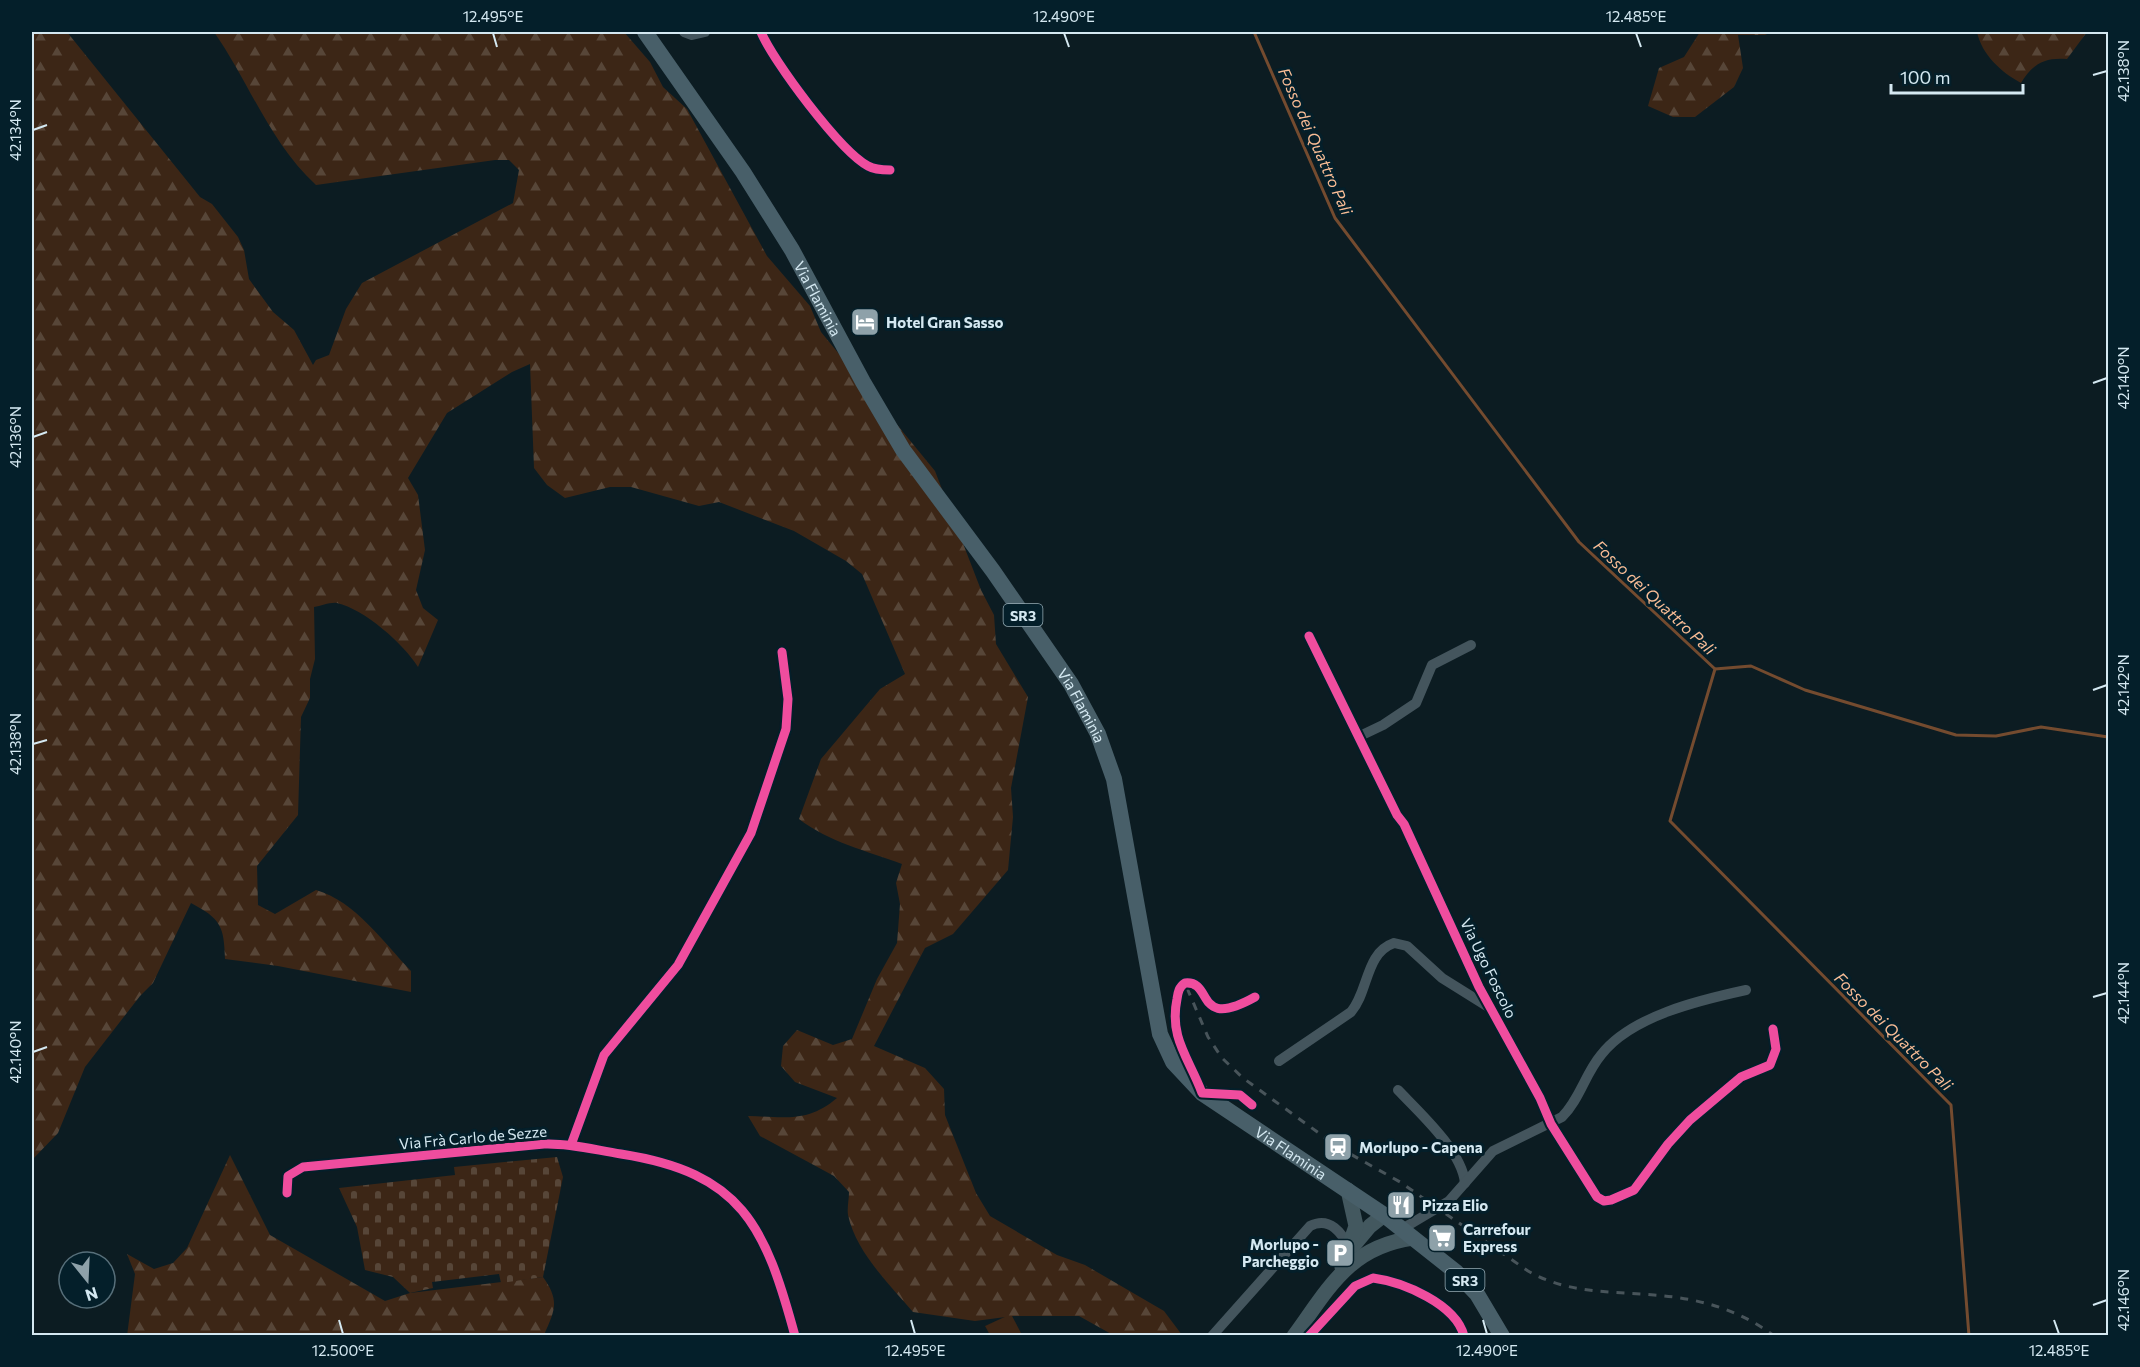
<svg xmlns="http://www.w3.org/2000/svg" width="2140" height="1367" font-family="Commissioner,sans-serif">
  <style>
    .green { fill: #3c2616 }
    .forest { fill: url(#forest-firs) }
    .cemetery { fill: url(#cemetery-stones) }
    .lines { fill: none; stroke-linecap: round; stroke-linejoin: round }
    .stream { stroke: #744b2f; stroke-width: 3 }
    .minor { stroke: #44555d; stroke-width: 10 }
    .secondary { stroke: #43585f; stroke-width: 15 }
    .primary { stroke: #485f69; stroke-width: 16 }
    .rail { stroke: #48545a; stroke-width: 3; stroke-dasharray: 8 8; stroke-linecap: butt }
    .cycleway-casing { stroke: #041f2a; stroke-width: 13 }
    .cycleway { stroke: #ef4d9e; stroke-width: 9 }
    .ticks { fill: none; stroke: #d4e8f1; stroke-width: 2 }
    .labels { text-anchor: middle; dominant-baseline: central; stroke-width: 6; stroke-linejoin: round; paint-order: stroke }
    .shield { fill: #041f2a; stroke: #96acb5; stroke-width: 1.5 }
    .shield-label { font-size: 14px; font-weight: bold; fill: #d4e8f1 }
    .street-label { font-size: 15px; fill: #d4e8f1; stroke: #041f2a }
    .poi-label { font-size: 15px; font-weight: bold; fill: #d4e8f1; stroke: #041f2a; text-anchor: start }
    .water-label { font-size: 16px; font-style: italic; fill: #f9bd96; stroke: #041f2a }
    .neatline { fill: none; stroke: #d4e8f1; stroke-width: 2 }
    .ticks-label { font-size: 15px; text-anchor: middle; fill: #d4e8f1 }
  </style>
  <defs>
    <pattern id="forest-firs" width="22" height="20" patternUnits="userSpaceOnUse" patternTransform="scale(1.5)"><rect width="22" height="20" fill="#3c2616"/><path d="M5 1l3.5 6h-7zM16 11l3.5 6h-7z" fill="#574638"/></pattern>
    <pattern id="cemetery-stones" width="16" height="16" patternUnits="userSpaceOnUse" patternTransform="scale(1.5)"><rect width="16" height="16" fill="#3c2616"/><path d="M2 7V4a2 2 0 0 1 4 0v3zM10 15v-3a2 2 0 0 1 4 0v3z" fill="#574638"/></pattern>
  </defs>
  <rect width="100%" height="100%" fill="#0c1c22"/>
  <polygon class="green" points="1011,1314 1022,1335 990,1335 985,1326"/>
  <g class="forest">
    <path d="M32 32H67L200 197 212 204 238 237 244 250 249 279 273 312 294 330 313 365 316 360 329 355 346 309 362 283 513 203 519 170 509 160H495L316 185C270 143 249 82 214 32H624L650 62 663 87 687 109 767 256 810 306 821 332 935 471 981 590 994 615 996 644 1028 697 1011 788 1013 817 1008 870 953 934 925 948 874 1046 925 1068 944 1089 945 1115 976 1193 990 1216 1057 1255 1085 1265 1164 1311 1182 1335H1113L1079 1316H1013L975 1321 913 1312C889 1284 856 1252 848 1215 847 1208 849 1199 849 1192L834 1176 760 1136 748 1116C784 1117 808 1123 837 1098L795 1082 781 1066 783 1046 797 1030 833 1045 852 1039 877 979 897 943 900 904 896 883 902 864C867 851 829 842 799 819L821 759 880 689 905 674 862 574 846 561 794 531 719 502 699 506 631 487H610L565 498 547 485 534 468 530 364 512 372 447 413 408 478 418 495 425 550 416 590 423 608 438 620 418 667C404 644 364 609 337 603 330 602 321 606 314 607L315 659 310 679V698L301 717 298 815 257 866 258 905 275 914 316 890C355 901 384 943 411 971V992L278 966 225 959C224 926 221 919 191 903L153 983 140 996 85 1067 58 1133 32 1160Z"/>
    <polygon points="1700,32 1771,32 1765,35 1738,35 1743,68 1734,87 1695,117 1673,117 1648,106 1659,68 1684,57"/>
    <path d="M1977 32H2087L2067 59C2045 57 2032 64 2021 83 2001 72 1982 55 1977 32Z"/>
    <path d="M230 1155 270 1235 385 1301 410 1293 543 1277C560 1301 555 1310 544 1335L127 1336 135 1274 127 1254 154 1269 173 1263 187 1248Z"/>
  </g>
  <polygon class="cemetery" points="557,1157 563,1177 543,1277 501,1283 499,1274 432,1282 433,1288 410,1293 393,1277 365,1270 357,1227 339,1188 455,1175 454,1167"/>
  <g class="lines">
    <g class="stream">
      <polyline points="1254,32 1335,218 1579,542 1715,669 1670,821 1951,1105 1969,1336"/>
      <polyline points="1715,669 1751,666 1805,690 1956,735 1996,736 2041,727 2108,737"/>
    </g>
    <g class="minor">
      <polyline points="684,32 692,35 705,32"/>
      <path d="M761 32C773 61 840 151 868 166 875 170 883 170 890 170"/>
      <polyline points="1309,636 1397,815 1404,824 1479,987 1540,1098 1551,1124 1597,1197 1604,1201 1611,1200 1634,1190 1668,1144 1690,1120 1741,1077 1770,1065 1776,1049 1773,1029"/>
      <polyline points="1360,736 1383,725 1416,703 1432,665 1471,645"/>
      <path d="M1279 1061 1351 1012C1369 991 1365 953 1394 943L1407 946 1442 978 1490 1008"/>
      <path d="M1398 1090C1420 1113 1462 1151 1465 1183"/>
      <path d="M1252 1105 1240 1095 1202 1093C1189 1058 1169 1038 1177 999 1178 992 1179 987 1185 983 1214 980 1194 1031 1255 997"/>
      <polyline points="571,1145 604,1055 678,965 751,833 786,729 788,699 782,652"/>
      <path d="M287 1193 288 1176 303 1167 544 1144C570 1143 595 1150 621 1154 742 1173 765 1225 795 1336"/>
      <path d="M1402 1229 1449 1201 1493 1151 1562 1117C1580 1099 1585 1074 1601 1055 1631 1016 1700 1000 1746 990"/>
      <path d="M1212 1336 1310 1226C1330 1216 1342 1233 1350 1249"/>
      <path d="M1309 1336 1355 1286 1373 1278C1403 1282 1456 1304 1464 1336"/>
    </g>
    <g class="secondary">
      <polyline points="1354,1245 1370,1226 1384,1215"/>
      <polyline points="1342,1267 1356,1226 1348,1190"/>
      <path d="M1294 1336C1329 1288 1349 1247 1413 1238"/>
    </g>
    <path class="primary" id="s1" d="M645 32 743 172 792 250 863 382 903 450 993 571 1071 684 1098 734 1114 779 1160 1034 1173 1062 1202 1093 1384 1215 1456 1272 1477 1294 1502 1336"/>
    <path class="rail" d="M1187 988 1208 1037 1222 1058 1243 1078 1338 1147 1400 1182 1528 1271C1568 1294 1610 1291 1654 1295 1697 1298 1739 1309 1774 1336"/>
    <g class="cycleway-casing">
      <g id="cycleway">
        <path d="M761 32C773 61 840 151 868 166 875 170 883 170 890 170"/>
        <polyline points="1309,636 1397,815 1404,824 1479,987 1540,1098 1551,1124 1597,1197 1604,1201 1611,1200 1634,1190 1668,1144 1690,1120 1741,1077 1770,1065 1776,1049 1773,1029"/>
        <path d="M1252 1105 1240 1095 1202 1093C1189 1058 1169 1038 1177 999 1178 992 1179 987 1185 983 1214 980 1194 1031 1255 997"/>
        <polyline points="571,1145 604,1055 678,965 751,833 786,729 788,699 782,652"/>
        <path d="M287 1193 288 1176 303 1167 544 1144C570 1143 595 1150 621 1154 742 1173 765 1225 795 1336"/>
        <path d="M1309 1336 1355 1286 1373 1278C1403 1282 1456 1304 1464 1336"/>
      </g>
    </g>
    <use href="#cycleway" class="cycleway"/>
  </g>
  <path class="ticks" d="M493 33 497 47M1064 33 1069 47M1636 33 1641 47M2093 75 2107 71M33 130 47 125M2093 383 2107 378M33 437 47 432M2093 690 2107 685M33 744 47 740M2093 997 2107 993M33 1052 47 1047M2093 1305 2107 1300M339 1320 343 1334M911 1320 915 1334M1483 1320 1487 1334M2054 1320 2059 1334"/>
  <defs>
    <g id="hotel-square" transform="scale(1.5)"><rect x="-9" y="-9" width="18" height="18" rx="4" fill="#8ea1a9" stroke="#041f2a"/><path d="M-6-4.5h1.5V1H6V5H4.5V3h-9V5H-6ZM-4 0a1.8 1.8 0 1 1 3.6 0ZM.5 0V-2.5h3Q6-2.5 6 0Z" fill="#fff"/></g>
    <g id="station-square" transform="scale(1.5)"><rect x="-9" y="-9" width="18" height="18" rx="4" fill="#8ea1a9" stroke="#041f2a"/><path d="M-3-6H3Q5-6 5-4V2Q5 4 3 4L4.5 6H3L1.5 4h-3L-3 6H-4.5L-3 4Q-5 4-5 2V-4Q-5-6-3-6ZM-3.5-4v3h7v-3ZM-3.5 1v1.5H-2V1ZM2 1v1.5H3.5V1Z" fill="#fff"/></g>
    <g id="restaurant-square" transform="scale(1.5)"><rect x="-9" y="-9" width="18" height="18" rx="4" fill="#8ea1a9" stroke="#041f2a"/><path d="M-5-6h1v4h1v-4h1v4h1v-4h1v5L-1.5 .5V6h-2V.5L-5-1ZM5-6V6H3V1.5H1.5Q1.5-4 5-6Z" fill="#fff"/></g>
    <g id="supermarket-square" transform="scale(1.5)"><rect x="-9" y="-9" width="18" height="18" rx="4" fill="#8ea1a9" stroke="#041f2a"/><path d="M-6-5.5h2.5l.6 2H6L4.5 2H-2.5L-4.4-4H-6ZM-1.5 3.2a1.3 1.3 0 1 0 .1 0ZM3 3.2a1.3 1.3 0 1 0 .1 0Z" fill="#fff"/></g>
    <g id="parking-square" transform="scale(1.5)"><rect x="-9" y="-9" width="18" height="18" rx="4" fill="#8ea1a9" stroke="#041f2a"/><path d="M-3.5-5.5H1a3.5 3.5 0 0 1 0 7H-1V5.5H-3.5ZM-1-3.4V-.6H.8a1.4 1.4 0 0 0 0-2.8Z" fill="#fff"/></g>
  </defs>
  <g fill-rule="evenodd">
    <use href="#hotel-square" x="865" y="322"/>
    <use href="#station-square" x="1338" y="1147"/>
    <use href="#restaurant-square" x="1401" y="1205"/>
    <use href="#supermarket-square" x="1442" y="1238"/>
    <use href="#parking-square" x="1340" y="1253"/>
  </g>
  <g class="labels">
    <g class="shield">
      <rect x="1003.5" y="604" width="39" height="22" rx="4.5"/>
      <rect x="1445.5" y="1269" width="39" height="22" rx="4.5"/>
    </g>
    <g class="shield-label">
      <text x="1023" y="615">SR3</text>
      <text x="1465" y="1280">SR3</text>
    </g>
    <g class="street-label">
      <text stroke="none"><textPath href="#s1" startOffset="318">Via Flaminia</textPath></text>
      <text stroke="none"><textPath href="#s1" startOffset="804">Via Flaminia</textPath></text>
      <text transform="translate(1489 968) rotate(64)">Via Ugo Foscolo</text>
      <text transform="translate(473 1137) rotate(-5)">Via Frà Carlo de Sezze</text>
      <text stroke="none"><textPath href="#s1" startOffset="1324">Via Flaminia</textPath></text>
    </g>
    <g class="poi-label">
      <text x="886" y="322">Hotel Gran Sasso</text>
      <text x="1359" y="1147">Morlupo - Capena</text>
      <text x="1422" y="1205">Pizza Elio</text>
      <text x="1463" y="1229">Carrefour<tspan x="1463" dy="17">Express</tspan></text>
      <text x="1319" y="1244" text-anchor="end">Morlupo -<tspan x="1319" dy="17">Parcheggio</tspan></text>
    </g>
    <g class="water-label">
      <text transform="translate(1316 141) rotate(66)">Fosso dei Quattro Pali</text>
      <text transform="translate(1655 597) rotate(43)">Fosso dei Quattro Pali</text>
      <text transform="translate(1894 1031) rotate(45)">Fosso dei Quattro Pali</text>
    </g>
  </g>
  <rect width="2140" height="1367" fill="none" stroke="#041f2a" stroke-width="66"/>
  <g transform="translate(87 1280) rotate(162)"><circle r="28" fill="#041f2a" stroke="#576f7a" stroke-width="1.5"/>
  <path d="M0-4.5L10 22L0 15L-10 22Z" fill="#8ea1a9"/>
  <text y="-9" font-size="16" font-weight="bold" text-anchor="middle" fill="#d4e8f1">N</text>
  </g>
  <path d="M1891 84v9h132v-9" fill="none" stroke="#d4e8f1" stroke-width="3"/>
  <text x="1900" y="84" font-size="18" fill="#d4e8f1" stroke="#041f2a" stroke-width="4.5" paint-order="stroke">100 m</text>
  <rect x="33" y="33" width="2074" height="1301" class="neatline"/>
  <g class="ticks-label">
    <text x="493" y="22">12.495°E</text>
    <text x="1064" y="22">12.490°E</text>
    <text x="1636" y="22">12.485°E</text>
    <text transform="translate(2124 71) rotate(-90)" y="5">42.138°N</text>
    <text transform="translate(16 130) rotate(-90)" y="5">42.134°N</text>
    <text transform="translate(2124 378) rotate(-90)" y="5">42.140°N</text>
    <text transform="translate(16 437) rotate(-90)" y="5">42.136°N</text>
    <text transform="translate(2124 685) rotate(-90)" y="5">42.142°N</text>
    <text transform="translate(16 744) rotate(-90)" y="5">42.138°N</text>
    <text transform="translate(2124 993) rotate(-90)" y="5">42.144°N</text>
    <text transform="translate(16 1052) rotate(-90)" y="5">42.140°N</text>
    <text transform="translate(2124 1300) rotate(-90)" y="5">42.146°N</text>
    <text x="343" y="1356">12.500°E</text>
    <text x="915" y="1356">12.495°E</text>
    <text x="1487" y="1356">12.490°E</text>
    <text x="2059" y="1356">12.485°E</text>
  </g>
</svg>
